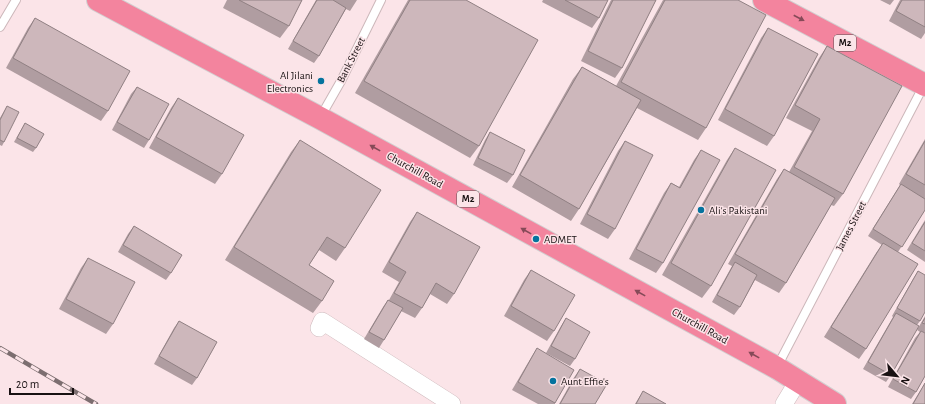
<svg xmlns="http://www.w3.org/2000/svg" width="925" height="404" font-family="'Alegreya Sans',sans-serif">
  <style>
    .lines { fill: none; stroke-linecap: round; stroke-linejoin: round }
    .lane-casing { stroke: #ccb7ba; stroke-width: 10 }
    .street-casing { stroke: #ccb7ba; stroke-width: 18 }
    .highway-casing { stroke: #d1cfd0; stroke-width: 24 }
    .lane { stroke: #fff; stroke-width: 8 }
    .street { stroke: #fff; stroke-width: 17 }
    .highway { stroke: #f3849e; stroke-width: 22 }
    .rail-casing { stroke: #7c6e70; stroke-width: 4.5 }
    .rail { stroke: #fbe4e8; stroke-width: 3; stroke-dasharray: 9; stroke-linecap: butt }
    .wall { fill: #b09da1 }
    .building { fill: #cdb7bb; stroke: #908083 }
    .oneway { fill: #864a58 }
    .poi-dot { fill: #04739e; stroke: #fbe4e8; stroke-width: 1.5 }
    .labels { text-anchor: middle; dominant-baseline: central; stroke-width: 3; stroke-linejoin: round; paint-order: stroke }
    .shield { fill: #fbe4e8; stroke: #5c5052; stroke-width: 1 }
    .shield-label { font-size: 10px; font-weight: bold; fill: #181112 }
    .street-label { font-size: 11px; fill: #181112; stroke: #fbe4e8 }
    .poi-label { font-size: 11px; fill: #181112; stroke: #fbe4e8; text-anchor: start }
  </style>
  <rect width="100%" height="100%" fill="#fbe4e8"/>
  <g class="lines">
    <g class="lane-casing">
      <g id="lane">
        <polyline points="0,27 16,0"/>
        <polyline points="321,116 341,81 381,0"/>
        <polyline points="777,367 924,85"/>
      </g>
    </g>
    <g class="street-casing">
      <g id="street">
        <polyline points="319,328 322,321 452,404"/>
        <polyline points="784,404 798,381"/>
      </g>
    </g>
    <g class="highway-casing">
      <g id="highway">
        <polyline points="98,0 320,118 777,368 835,404"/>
        <polyline points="764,0 925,85"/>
      </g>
    </g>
    <use href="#lane" class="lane"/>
    <use href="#street" class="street"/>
    <use href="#highway" class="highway"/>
    <g class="rail-casing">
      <polyline id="rail" points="0,348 96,404"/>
    </g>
    <use href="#rail" class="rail"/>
  </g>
  <g class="wall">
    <polygon points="227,0 302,0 289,26 280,38 223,8"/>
    <polygon points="316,0 357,0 350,11 346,9 319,56 314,63 288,49"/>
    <polygon points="408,0 466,0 479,146 470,158 355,93"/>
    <polygon points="543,0 608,0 599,18 592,28 542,2"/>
    <polygon points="611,0 656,0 622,68 615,78 581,61"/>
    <polygon points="663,0 738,0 706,128 698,140 637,108 579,209 571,221 512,187 573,79 582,67 616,86"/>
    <polygon points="880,0 894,0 890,5"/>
    <polygon points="900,0 925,0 925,33 921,39 889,21"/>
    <polygon points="35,18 108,111 101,121 6,68 28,28"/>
    <polygon points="768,28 774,136 767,146 718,120 761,38"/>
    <polygon points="827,46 843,194 834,206 831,205 786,283 779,293 755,280 740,307 734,315 712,302 732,266 728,264 777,179 784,169 789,172 812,131 786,118 819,58"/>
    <polygon points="137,87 149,140 144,148 112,130 131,94"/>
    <polygon points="178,98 222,174 215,184 149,148 171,108"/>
    <polygon points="7,106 4,142 2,146 0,145 0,118"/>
    <polygon points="25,123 36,148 33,152 14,142"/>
    <polygon points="490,132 513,175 507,183 473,165 485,140"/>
    <polygon points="925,139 925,210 898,252 866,349 859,359 824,337 876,253 882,245 868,236 900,185 899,184"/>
    <polygon points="300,140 345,248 336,261 319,250 309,265 322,301 313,313 225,260 291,152"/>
    <polygon points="625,141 615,229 608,239 580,224 618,151"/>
    <polygon points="735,148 711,286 702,298 662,275 727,160"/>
    <polygon points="701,150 663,263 656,273 629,259 664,193 671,183 679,187 694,160"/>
    <polygon points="417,212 454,294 447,304 430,294 422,308 415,318 401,311 384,340 379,348 364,339 383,307 388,300 389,300 399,282 382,272 410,222"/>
    <polygon points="925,220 925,262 907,250"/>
    <polygon points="134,226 171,273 166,280 118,252 128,234"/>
    <polygon points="88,258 113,324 106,334 59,309 81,268"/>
    <polygon points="531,270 554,331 547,341 504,316 524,280"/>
    <polygon points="918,271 920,321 917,325 891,375 886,382 863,369 893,317 892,316 913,279"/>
    <polygon points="925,316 925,376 916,392 911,399 888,387 915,338 920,332 917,330"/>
    <polygon points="566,318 575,359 570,366 546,353 561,326"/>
    <polygon points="179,321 197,378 192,385 154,364 174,328"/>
    <polygon points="537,348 555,403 555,404 538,404 512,390 532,356"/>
    <polygon points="580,369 595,404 559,404 573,379"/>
    <polygon points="925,383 925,404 912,404 920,391"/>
    <polygon points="643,391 666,404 635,404"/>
  </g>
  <g class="building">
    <polygon points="239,0 302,0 289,26"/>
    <polygon points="317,0 333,0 346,8 319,56 293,41"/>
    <polygon points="410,0 466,0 538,40 479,146 364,81"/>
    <polygon points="565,0 608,0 599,18"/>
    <polygon points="613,0 656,0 622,68 588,51"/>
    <polygon points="665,0 738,0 766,15 706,128 621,82"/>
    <polygon points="902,0 925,0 925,27 896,11"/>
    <polygon points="35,18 130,71 108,111 13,58"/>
    <polygon points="768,28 818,54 774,136 725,109"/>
    <polygon points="827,46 902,86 843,194 794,167 820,119 795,105"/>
    <polygon points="582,67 641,100 579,209 520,175"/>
    <polygon points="137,87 169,104 149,140 117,122"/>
    <polygon points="178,98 244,135 222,174 156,137"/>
    <polygon points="7,106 19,112 4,142 0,140 0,120"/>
    <polygon points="25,123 44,134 36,148 17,138"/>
    <polygon points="490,132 525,150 513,175 478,158"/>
    <polygon points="300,140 381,190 345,248 327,237 309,265 334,281 322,301 234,247"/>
    <polygon points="625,141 653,155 615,229 587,214"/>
    <polygon points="925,141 925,185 906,174"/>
    <polygon points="735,148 776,170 711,286 671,263"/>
    <polygon points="701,150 720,160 663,263 636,249 671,183 680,188"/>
    <polygon points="784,169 835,198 786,283 735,254"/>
    <polygon points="901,184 925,199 925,210 902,247 873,229"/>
    <polygon points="417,212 480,247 454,294 436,283 422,308 394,293 406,272 389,262"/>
    <polygon points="925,222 925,251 912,243"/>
    <polygon points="134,226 182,255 171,273 123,245"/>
    <polygon points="883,243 918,264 866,349 831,327"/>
    <polygon points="88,258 135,282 113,324 66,299"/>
    <polygon points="735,262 757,275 740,307 717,295"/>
    <polygon points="531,270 575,295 554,331 511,306"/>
    <polygon points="918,271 925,275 925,312 920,321 897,308"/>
    <polygon points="388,300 403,308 384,340 369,332"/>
    <polygon points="896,313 919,326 891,375 868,362"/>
    <polygon points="566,318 590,332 575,359 551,346"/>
    <polygon points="925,318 925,324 922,323"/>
    <polygon points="179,321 217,342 197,378 159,356"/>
    <polygon points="921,331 925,333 925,376 916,392 893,379"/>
    <polygon points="537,348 574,370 555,403 518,382"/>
    <polygon points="580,369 607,384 595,404 560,404"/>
    <polygon points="925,383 925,404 913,404"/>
    <polygon points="643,391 666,404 636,404"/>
  </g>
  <defs><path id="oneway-solid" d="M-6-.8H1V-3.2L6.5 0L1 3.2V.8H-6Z"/></defs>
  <g class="oneway">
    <use href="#oneway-solid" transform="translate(799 18) rotate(28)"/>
    <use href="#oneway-solid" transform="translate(375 148) rotate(-151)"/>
    <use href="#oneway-solid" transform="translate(526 231) rotate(-151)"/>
    <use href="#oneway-solid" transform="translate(640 293) rotate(-151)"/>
    <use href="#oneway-solid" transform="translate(754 355) rotate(-151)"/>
  </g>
  <g class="poi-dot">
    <circle cx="321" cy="81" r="4"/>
    <circle cx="701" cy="210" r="4"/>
    <circle cx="536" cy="239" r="4"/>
    <circle cx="553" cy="381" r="4"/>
  </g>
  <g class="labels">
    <g class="shield">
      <rect x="834" y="35" width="22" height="16" rx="3"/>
      <rect x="457" y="191" width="22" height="16" rx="3"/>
    </g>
    <g class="shield-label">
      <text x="845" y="43">M2</text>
      <text x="468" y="199">M2</text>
    </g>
    <g class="street-label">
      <text transform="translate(351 60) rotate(-63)">Bank Street</text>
      <text transform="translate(415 170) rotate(29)">Churchill Road</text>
      <text transform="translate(851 226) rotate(-63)">James Street</text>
      <text transform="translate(700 326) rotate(29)">Churchill Road</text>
    </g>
    <g class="poi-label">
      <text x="313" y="75" text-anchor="end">Al Jilani<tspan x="313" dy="13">Electronics</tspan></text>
      <text x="709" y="210">Ali's Pakistani</text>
      <text x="544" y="239">ADMET</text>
      <text x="561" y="381">Aunt Effie's</text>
    </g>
  </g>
  <g transform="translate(897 376) rotate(118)" stroke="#fbe4e8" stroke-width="3" paint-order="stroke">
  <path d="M0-3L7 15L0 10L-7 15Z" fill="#181112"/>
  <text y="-6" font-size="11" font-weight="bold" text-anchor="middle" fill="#181112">N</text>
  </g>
  <path d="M10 388v6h63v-6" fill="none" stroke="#181112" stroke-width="2"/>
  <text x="16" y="388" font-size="12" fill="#181112" stroke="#fbe4e8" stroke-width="3" paint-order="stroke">20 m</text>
</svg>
